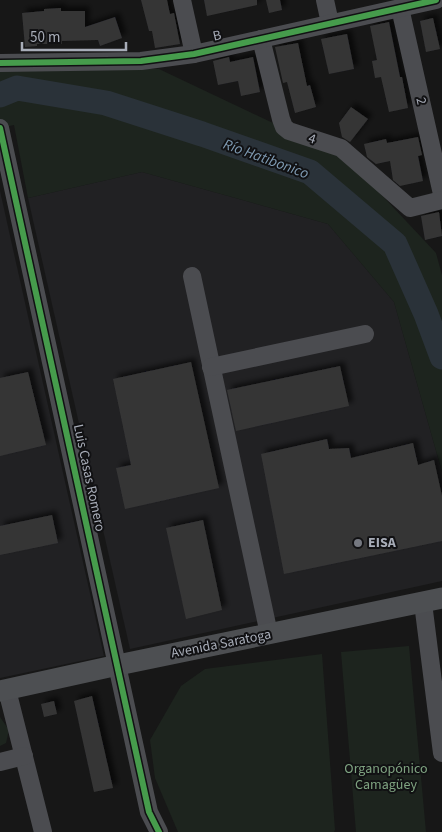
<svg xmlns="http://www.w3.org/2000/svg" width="442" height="832" font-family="'Source Sans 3',sans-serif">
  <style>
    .built { fill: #212123 }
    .green { fill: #1d241e }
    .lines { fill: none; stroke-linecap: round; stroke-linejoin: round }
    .river { stroke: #2a3239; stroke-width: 25 }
    .building { fill: #353536; filter: url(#shadow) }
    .minor { stroke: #4b4c50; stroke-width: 18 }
    .major { stroke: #4d4f52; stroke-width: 21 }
    .cycleway-casing { stroke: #111113; stroke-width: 9 }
    .cycleway { stroke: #469c4c; stroke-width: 6 }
    .poi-dot { fill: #757880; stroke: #111113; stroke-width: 2 }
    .labels { text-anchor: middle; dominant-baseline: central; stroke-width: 4; stroke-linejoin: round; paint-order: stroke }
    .street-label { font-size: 14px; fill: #a8adb8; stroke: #111113 }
    .poi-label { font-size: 14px; font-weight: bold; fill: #a8adb8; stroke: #111113; text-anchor: start }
    .park-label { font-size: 14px; fill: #7fa381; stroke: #111113 }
    .water-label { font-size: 15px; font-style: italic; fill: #7f9bb3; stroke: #111113 }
  </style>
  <defs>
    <filter id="shadow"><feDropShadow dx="4.5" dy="-4.5" stdDeviation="2.5" flood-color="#0009"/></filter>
  </defs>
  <rect width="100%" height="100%" fill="#171717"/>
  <g class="built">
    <polygon points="142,172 328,224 394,302 442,472 442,581 130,649 28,198"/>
    <polygon points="0,191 104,656 0,678"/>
  </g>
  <g class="green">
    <polygon points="0,69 159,69 347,158 436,253 442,275 442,472 394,302 328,224 142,172 28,198 14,125 0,128"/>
    <polygon points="409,646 426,832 356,832 341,652"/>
    <polygon points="322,654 335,830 334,832 178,832 155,778 150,740 181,686 205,669"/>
    <polygon points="0,717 9,730 6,743 0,746"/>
  </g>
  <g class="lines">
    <polyline class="river" points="0,95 17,88 106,103 202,134 310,172 395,244 426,314 442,357"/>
  </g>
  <g class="building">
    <polygon points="141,0 167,0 170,14 174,13 180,44 155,48 152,31 149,31"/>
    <polygon points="204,0 257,0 257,5 207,16"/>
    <polygon points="266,0 280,0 282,10 269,13"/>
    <polygon points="61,8 61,11 85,11 85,27 115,17 122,38 100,46 98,40 62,41 62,44 37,44 37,46 25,47 22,13 44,11 44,9"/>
    <polygon points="433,18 440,49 426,52 420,21"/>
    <polygon points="389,22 400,77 402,77 408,108 389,112 381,77 375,78 372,61 377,60 370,26"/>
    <polygon points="347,34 354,69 329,74 321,39"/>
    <polygon points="298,43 307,86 310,85 316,107 295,113 287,82 283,83 275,47"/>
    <polygon points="229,57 230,62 253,57 260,92 241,96 238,81 218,85 213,61"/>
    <polygon points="351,107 368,119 350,142 342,137 339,123"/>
    <polygon points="418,137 422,155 418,156 423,181 400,186 393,180 390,161 376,164 367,157 364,144 386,139 387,143"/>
    <polygon points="439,212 442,236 425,240 421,216"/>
    <polygon points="191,362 219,488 125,509 116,468 131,465 113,379"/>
    <polygon points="340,366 349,406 236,431 227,390"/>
    <polygon points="28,372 46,445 0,456 0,378"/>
    <polygon points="327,439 329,449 349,448 351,458 413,443 418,465 434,460 442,496 442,541 284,574 261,454"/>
    <polygon points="52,515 58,543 0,555 0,526"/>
    <polygon points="203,520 222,610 186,619 166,528"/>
    <polygon points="92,696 113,788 94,792 74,701"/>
    <polygon points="54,701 57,714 44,717 41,704"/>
  </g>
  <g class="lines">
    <g class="minor">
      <polyline points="182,0 194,54"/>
      <polyline points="325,0 330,23"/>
      <polyline points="400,8 442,194"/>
      <polyline points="261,39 281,119 284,127 289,131 341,148 410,208 442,200"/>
      <polyline points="0,63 141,61 194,54 436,0"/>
      <polyline points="0,128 149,812 159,832"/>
      <polyline points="192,276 269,634"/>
      <polyline points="211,367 365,334"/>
      <polyline points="423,603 442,753"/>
      <polyline points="7,690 43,832"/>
      <polyline points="0,762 24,756"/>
    </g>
    <polyline class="major" points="0,691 118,665 442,598"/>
    <g class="cycleway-casing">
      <g id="cycleway">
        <polyline points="0,63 141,61 194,54 436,0"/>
        <polyline points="0,128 149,812 159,832"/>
      </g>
    </g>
    <use href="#cycleway" class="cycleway"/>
  </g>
  <circle class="poi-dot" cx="358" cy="543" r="5"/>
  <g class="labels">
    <g class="street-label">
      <text transform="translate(217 36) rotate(-13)">B</text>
      <text transform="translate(421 101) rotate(77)">2</text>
      <text transform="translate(312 139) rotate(18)">4</text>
      <text transform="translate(89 478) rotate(78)">Luis Casas Romero</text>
      <text transform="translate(221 644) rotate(-11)">Avenida Saratoga</text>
    </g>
    <g class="poi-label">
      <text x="368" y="543">EISA</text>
    </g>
    <g class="park-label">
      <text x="386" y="769">Organopónico<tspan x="386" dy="16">Camagüey</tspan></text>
    </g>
    <g class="water-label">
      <text transform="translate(266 159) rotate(20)">Río Hatibonico</text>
    </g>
  </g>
  <path d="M22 42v8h104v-8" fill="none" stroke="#a8adb8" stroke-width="2.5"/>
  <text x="30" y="42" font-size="15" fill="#a8adb8" stroke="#111113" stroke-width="4" paint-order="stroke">50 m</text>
</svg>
